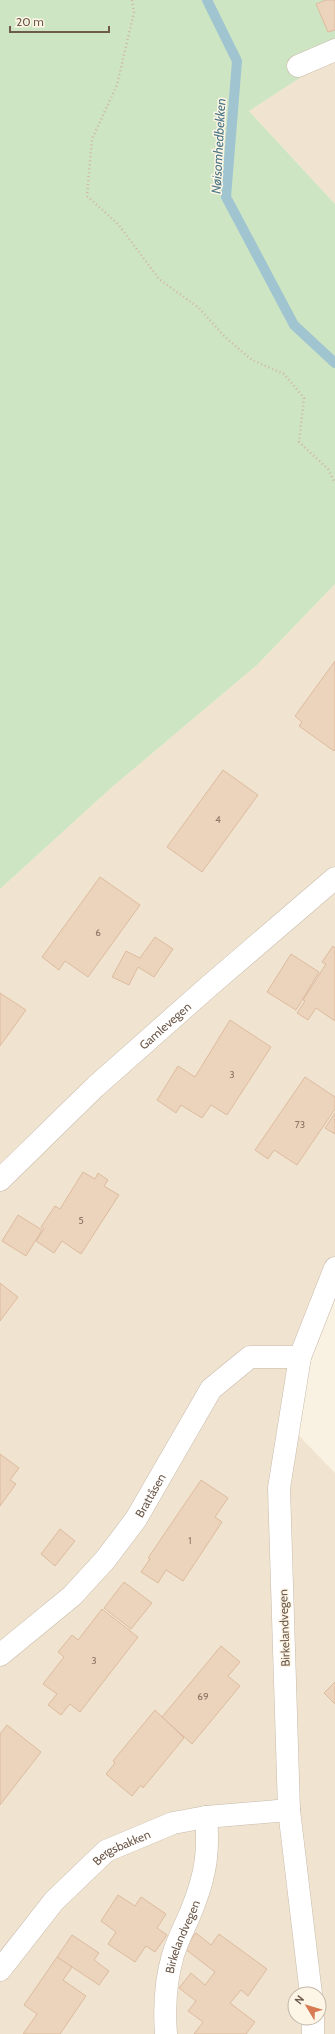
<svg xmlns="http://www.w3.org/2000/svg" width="335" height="2034" font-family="Cabin,sans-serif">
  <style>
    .residential { fill: #f0e4d1; fill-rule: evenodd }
    .green { fill: #cde5c2 }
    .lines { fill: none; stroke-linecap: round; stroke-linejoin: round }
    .stream { stroke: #a0c5d1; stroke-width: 10 }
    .building { fill: #ecd3bc; stroke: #ddbb9e }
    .minor-casing { stroke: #c8baaa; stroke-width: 23 }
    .path { stroke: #d0b7a0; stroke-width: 2.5; stroke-dasharray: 1 3; stroke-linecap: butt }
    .minor { stroke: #fff; stroke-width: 22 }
    .labels { text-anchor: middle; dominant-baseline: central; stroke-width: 3; stroke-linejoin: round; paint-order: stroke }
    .number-label { font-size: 10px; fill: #8e7867 }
    .street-label { font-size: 12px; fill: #6e5a4b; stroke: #fdf6e7 }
    .water-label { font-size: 13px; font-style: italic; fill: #4b7786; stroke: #fdf6e7 }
  </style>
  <rect width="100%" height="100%" fill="#f9f2e2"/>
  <g class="residential">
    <polygon points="335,55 335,204 249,111"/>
    <path d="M335 584V1278L280 1416 335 1473V2034H0V889L111 788 257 665ZM295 1994H319V2018H295Z"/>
  </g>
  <polygon class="green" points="0,0 335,0 335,55 249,111 335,204 335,584 257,665 111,788 0,889"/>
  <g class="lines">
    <polyline class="stream" points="207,0 237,61 226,197 294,325 335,363"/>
  </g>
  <g class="building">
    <polygon points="326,0 335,0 335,30 328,32 316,4"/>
    <polygon points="335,661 335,749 334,751 299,726 302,722 295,716"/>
    <polygon points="223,770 258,795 202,872 167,847"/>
    <polygon points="100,877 140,905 88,977 65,961 59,970 42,957"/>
    <polygon points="155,937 173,949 154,977 138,967 129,985 112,977 126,951 140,958"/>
    <polygon points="333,946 335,948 335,1021 316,1008 308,1020 297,1013 305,1001 303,1000 326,964 322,962"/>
    <polygon points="291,954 319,972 296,1010 267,992"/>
    <polygon points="0,993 26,1010 0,1046"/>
    <polygon points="230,1020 271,1047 227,1115 211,1105 202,1118 181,1105 176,1113 157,1100 178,1066 195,1077"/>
    <polygon points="305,1077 335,1097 335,1109 297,1165 274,1150 268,1159 255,1150"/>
    <polygon points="335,1113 335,1134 325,1128"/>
    <polygon points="83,1172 95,1179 98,1173 108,1180 104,1186 119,1195 81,1254 62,1241 54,1253 36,1241 44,1229 41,1227 55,1206 60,1209"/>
    <polygon points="18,1215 42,1230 26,1256 2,1241"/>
    <polygon points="0,1283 18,1297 0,1321"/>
    <polygon points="0,1454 19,1468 10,1480 16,1484 0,1506"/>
    <polygon points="201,1480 228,1498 215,1517 222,1522 183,1581 166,1570 158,1583 141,1572 150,1559 148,1558"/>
    <polygon points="60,1529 75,1541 55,1566 41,1554"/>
    <polygon points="124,1582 152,1603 131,1629 104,1608"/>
    <polygon points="102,1609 138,1637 80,1712 70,1704 61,1715 48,1705 57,1694 43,1684 64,1657 58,1652 72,1635 78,1640"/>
    <polygon points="221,1646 240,1662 228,1676 240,1686 192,1744 162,1717"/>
    <polygon points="335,1682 335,1704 324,1693"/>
    <polygon points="155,1710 184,1738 143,1788 141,1785 132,1796 106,1774 115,1763 113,1761"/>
    <polygon points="7,1725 41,1752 0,1805 0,1734"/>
    <polygon points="118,1895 135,1906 141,1897 166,1914 157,1928 167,1935 155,1952 146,1946 135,1962 108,1944 116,1932 101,1921"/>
    <polygon points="196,1933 211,1945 219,1934 267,1969 248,1996 241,1990 230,2003 255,2022 246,2034 194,2034 203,2022 188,2011 196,2001 179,1988 191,1973 205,1985 215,1972 184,1948"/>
    <polygon points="72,1935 99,1953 94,1960 109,1971 99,1985 57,1957"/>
    <polygon points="57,1957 72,1967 63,1980 86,1996 60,2034 23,2034 37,2014 24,2005"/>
  </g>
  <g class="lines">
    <g class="minor-casing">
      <g id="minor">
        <polyline points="298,66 335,50"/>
        <path id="s1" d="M0 1180 95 1087 208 987 335 878"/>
        <path id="s2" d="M0 1655 72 1596 105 1560 136 1519 211 1389 250 1357H300"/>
        <path id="s3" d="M0 1970 54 1901 106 1851 173 1823 206 1817 289 1810"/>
        <polyline points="311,1994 289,1810 279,1488 300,1357 335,1268"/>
        <polyline points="313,2018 313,2034"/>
        <path id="s4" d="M166 2034C164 2007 165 1982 173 1955 178 1938 188 1921 194 1904 206 1873 209 1850 206 1817"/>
      </g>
    </g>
    <polyline class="path" points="132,0 134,12 117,85 92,139 87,196 118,224 159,279 199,308 225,337 252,360 284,374 304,398 299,442 328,469 335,483"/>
    <use href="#minor" class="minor"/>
  </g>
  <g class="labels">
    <g class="number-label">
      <text x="218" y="819">4</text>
      <text x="98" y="932">6</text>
      <text x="232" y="1074">3</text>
      <text x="300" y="1124">73</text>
      <text x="81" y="1220">5</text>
      <text x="190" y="1540">1</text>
      <text x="94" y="1660">3</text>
      <text x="203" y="1696">69</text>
    </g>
    <g class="street-label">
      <text stroke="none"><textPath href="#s1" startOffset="226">Gamlevegen</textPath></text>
      <text stroke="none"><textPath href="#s2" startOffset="221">Brattåsen</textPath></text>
      <text transform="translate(284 1628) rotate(-92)">Birkelandvegen</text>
      <text stroke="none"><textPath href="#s3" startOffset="175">Bergsbakken</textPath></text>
      <text stroke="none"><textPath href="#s4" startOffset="100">Birkelandvegen</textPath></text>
    </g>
    <g class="water-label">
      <text transform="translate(218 146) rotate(-87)">Nøisomhedbekken</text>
    </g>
  </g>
  <g transform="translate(307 2006) rotate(308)"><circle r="19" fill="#fdf6e7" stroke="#c4b8a9"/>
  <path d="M0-3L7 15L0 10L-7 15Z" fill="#d87b52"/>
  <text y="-6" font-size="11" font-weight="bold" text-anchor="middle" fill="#6e5a4b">N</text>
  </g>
  <path d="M10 26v6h99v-6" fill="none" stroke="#6e5a4b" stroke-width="2"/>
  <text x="16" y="26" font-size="12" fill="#6e5a4b" stroke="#fdf6e7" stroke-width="3" paint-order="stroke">20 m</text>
</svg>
